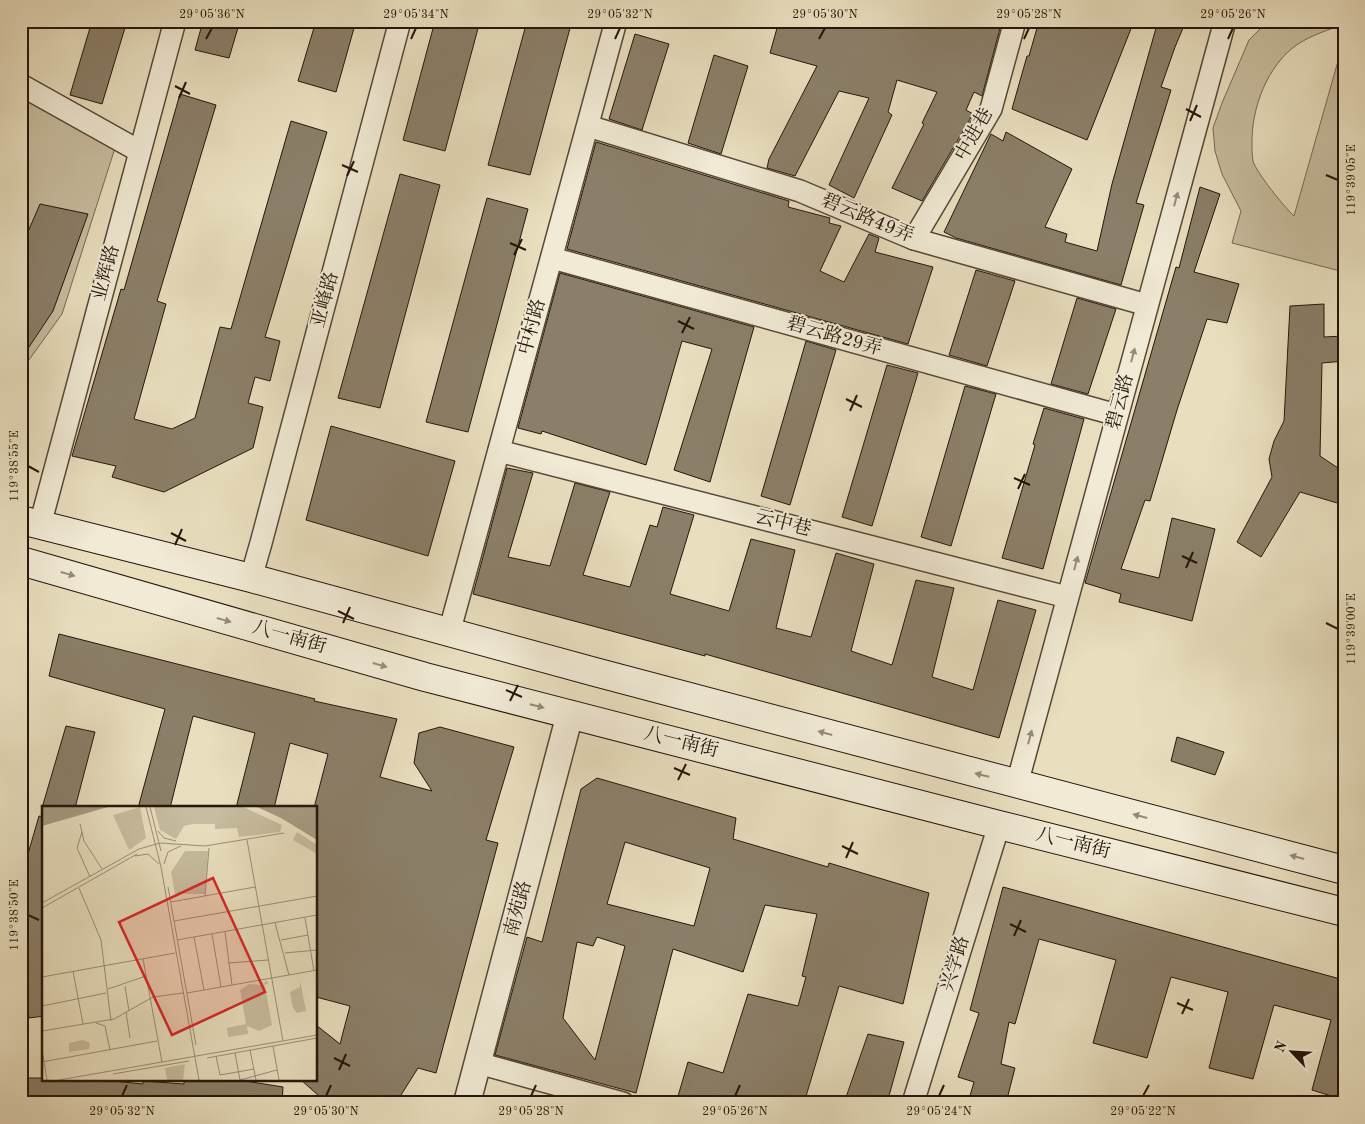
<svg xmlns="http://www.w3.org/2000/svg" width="1365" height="1124" font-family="'Old Standard TT','Noto Serif SC',serif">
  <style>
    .green { fill: #c8bda0; stroke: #766a56 }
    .building { fill: #8b7f69; stroke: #25160b; fill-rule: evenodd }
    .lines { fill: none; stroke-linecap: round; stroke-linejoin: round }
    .minor-casing { stroke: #564838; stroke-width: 24 }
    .tertiary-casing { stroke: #564838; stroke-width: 29 }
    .secondary-casing { stroke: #25160b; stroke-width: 30 }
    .minor { stroke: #f1ead5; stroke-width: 21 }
    .tertiary { stroke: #f1ead5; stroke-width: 26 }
    .secondary { stroke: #f1ead5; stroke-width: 28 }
    .oneway { fill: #958b7a }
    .ticks { fill: none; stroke: #25160b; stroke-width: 2 }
    .labels { text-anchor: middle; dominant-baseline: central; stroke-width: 4; stroke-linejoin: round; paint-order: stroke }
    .street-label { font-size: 19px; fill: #25160b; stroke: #f1ead5 }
    .inset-road { fill: none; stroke: #9b8f77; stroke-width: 1 }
    .view { fill: #d62828; fill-opacity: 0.15; stroke: #d62828; stroke-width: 2.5 }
    .inset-edge { fill: none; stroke: #25160b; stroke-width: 2.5 }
    .neatline { fill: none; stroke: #25160b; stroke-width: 2 }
    .ticks-label { font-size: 12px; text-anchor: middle; fill: #25160b }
  </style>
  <rect width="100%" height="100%" fill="#e9dfbf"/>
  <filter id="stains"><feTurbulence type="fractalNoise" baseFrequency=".004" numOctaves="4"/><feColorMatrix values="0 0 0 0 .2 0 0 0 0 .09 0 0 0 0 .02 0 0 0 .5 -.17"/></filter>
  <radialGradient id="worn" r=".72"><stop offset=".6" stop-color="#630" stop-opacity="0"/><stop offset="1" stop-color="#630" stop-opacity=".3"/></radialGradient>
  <g class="green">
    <path d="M1268 21H1344V24C1328 30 1312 35 1298 44 1267 65 1251 109 1252 145 1252 150 1252 156 1253 161 1256 172 1285 208 1294 216L1344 40V272L1232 243 1241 211 1222 174 1215 151 1213 128 1222 103 1249 40Z"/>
    <polygon points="21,98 115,148 62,314 21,371"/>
  </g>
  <g class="building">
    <polygon points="92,21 127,21 102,104 70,95"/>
    <polygon points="203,21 240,21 229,58 195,50"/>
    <polygon points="316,21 356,21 336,92 298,81"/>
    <polygon points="435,21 480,21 445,151 403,140"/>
    <polygon points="527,21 572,21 530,175 488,165"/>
    <polygon points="779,21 1002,21 982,96 974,92 966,110 973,114 922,201 892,188 924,124 922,123 937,92 897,80 888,112 892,115 854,198 829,185 869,98 839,91 795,176 767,168 769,159 817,66 770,53"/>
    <polygon points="1040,21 1134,21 1087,140 1012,109 1027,56 1029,56 1037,28 1039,28"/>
    <polygon points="1158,21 1186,21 1175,47 1161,87 1171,90 1136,203 1144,205 1121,285 956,238 944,232 991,134 1003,141 1006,132 1072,169 1045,227 1067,234 1065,242 1097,251 1112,184"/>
    <polygon points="635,34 669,44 642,130 609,119"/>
    <polygon points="714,55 748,66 721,154 688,143"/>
    <polygon points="180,94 216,105 157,301 166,304 134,419 172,429 195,418 220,327 231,329 291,121 327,132 265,337 280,341 270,381 255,377 248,403 263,407 253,448 164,492 112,477 116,466 72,456 121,289 124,290"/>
    <polygon points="596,142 789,201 788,207 830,218 829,223 841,226 820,271 844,282 869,234 879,238 875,252 933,267 908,344 567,249"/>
    <polygon points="400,174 440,185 380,408 338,398"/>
    <polygon points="1200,187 1220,194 1194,272 1239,284 1227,323 1207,319 1177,410 1150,501 1145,500 1121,569 1159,578 1172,518 1215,529 1192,621 1119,602 1121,594 1085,583 1176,267 1179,268"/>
    <polygon points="487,198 528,209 468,432 426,422"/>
    <polygon points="40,204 88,214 53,311 21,359 21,248"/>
    <polygon points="976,270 1015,281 987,366 949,355"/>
    <polygon points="560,273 754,327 710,482 674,470 712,349 682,341 646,465 542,431 541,434 518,428"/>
    <polygon points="1077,298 1116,309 1088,394 1051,384"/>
    <polygon points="1324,304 1324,337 1344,336 1344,361 1322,363 1320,456 1344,472 1344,505 1300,492 1261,557 1237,542 1272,477 1269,459 1274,441 1284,421 1290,306"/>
    <polygon points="806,341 836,350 790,505 761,496"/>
    <polygon points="887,365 918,373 872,526 842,517"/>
    <polygon points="965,386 996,394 951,546 921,537"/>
    <polygon points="1044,408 1084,419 1043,569 1002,558 1035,445 1033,444"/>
    <polygon points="331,426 455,461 428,556 306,520"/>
    <polygon points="507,468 533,473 508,557 550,566 575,483 610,492 583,575 630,587 650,525 657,527 663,507 694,515 670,594 729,611 751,539 795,550 776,628 811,637 836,553 874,564 851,651 892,665 916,580 954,588 932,677 973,690 998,600 1036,610 999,738 705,654 705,656 473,594"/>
    <polygon points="59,634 315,699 314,701 397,719 380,777 432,791 414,763 419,733 440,727 514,747 486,840 498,843 436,1073 418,1068 396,1103 327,1103 301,1080 316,1080 316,1025 340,1044 350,1006 316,997 316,808 314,808 328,754 290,743 274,808 236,808 255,733 193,716 170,808 138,808 165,709 49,676"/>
    <polygon points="66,726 95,732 75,808 42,808"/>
    <polygon points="1177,737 1224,752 1215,775 1171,761"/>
    <path d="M597 778 736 818 733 839 828 867 829 863 929 893 903 1004 839 986 804 1103H676L688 1062 723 1073 748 994 798 1006 806 977 802 976 817 914 765 905 743 972 673 949 636 1093 495 1055 527 937 542 942 581 789ZM625 842 710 868 694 926 607 904ZM597 937 625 946 595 1060 563 1018 577 942 593 946Z"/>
    <polygon points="39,816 44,817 44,1016 29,1018 21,960 21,878"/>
    <polygon points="1003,887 1344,980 1344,1100 1312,1090 1331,1020 1274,1005 1253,1079 1209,1068 1228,992 1171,977 1147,1058 1093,1043 1116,960 1039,939 1015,1024 1009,1022 1001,1064 1015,1068 1006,1103 968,1103 974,1082 958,1077 979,1013 970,1010"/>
    <polygon points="868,1034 904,1042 887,1103 844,1103"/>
    <polygon points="21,1078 44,1078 44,1080 102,1080 143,1084 143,1081 184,1084 184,1080 239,1080 283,1087 282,1103 21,1103"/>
  </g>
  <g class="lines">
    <g class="minor-casing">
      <g id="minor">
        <polyline points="21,85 139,151"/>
        <polyline points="588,126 800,191 914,239 1147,305"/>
        <polyline points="914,239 991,109 1015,21"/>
        <polyline points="552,258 1117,415"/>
        <polyline points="499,451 1067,597"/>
        <polyline points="40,525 175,21"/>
        <polyline points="251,578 261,543 400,21"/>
        <polyline points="449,633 616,21"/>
        <polyline points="1017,784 1225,21"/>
        <polyline points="478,1063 623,1103"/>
        <polyline points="913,1103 999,825"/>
      </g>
    </g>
    <g class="tertiary-casing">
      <polyline id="tertiary" points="467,1103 570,714"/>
    </g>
    <g class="secondary-casing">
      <g id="secondary">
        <polyline points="21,520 251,578 595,672 1344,870"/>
        <polyline points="21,561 425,677 999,825 1344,912"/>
      </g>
    </g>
    <use href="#minor" class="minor"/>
    <use href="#tertiary" class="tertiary"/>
    <use href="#secondary" class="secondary"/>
  </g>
  <defs><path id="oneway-solid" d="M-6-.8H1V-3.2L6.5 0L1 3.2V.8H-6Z" transform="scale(1.25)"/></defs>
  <g class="oneway">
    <use href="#oneway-solid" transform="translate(1176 199) rotate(-75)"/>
    <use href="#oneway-solid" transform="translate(1133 355) rotate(-75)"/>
    <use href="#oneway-solid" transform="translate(1076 563) rotate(-75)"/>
    <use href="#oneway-solid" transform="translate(68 574) rotate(16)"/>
    <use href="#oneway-solid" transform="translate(224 620) rotate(16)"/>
    <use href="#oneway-solid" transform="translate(380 665) rotate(16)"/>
    <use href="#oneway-solid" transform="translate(537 706) rotate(14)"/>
    <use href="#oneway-solid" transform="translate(825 733) rotate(-165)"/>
    <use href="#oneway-solid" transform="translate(1030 737) rotate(-75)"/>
    <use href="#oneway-solid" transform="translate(982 775) rotate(-166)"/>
    <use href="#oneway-solid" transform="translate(1140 816) rotate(-165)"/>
    <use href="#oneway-solid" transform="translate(1297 857) rotate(-165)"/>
  </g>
  <path class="ticks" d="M206 39 212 28M411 39 416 28M615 39 620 28M819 39 825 28M1024 39 1029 28M1228 39 1233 28M175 86 190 94M179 98 186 82M1186 109 1201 117M1190 121 1197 105M342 165 358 172M1326 175 1338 180M347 176 354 161M510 243 526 250M514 255 522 239M678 321 694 329M682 333 690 317M846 399 862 407M850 411 857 395M28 466 39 472M1014 478 1030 485M1018 489 1025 474M171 533 186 541M175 545 182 529M1182 556 1197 563M1186 568 1193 552M338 611 354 619M343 623 350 607M1326 623 1338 629M506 690 522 697M510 701 518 685M674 768 690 775M678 780 686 764M842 846 858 854M846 858 853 842M28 915 39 920M1010 924 1026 932M1014 936 1021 920M1177 1003 1193 1010M1182 1014 1189 999M334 1058 350 1066M339 1070 346 1054M122 1096 127 1085M326 1096 331 1085M531 1096 536 1085M735 1096 740 1085M939 1096 944 1085M1143 1096 1149 1085"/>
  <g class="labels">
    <g class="street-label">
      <text transform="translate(975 135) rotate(-61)">中进巷</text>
      <text transform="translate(867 219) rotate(23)">碧云路49弄</text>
      <text transform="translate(107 273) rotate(-75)">业辉路</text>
      <text transform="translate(326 300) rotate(-75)">亚峰路</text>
      <text transform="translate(533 327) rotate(-75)">中村路</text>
      <text transform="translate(834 337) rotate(16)">碧云路29弄</text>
      <text transform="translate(1121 402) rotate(-75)">碧云路</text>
      <text transform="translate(783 524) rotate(14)">云中巷</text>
      <text transform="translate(289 638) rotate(16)">八一南街</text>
      <text transform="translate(681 743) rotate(14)">八一南街</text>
      <text transform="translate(1073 844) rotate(14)">八一南街</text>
      <text transform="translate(519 909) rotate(-75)">南苑路</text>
      <text transform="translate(956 964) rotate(-73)">兴学路</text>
    </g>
  </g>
  <g transform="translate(42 806)">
    <rect width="275" height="275" fill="#e9dfbf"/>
    <path d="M98 1 104 32 87 44 71 9ZM112 1H201L240 19 238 26 197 31 195 22 173 23V18H151L142 20 134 33 118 24ZM255 26 275 39V48L251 34ZM143 45H166L163 88H133L129 66ZM258 174 264 205 255 207 251 202 248 186 258 181ZM225 175 226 178 220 179 223 180 230 219 217 225 205 220 206 228 186 231 185 222 204 218 198 184 207 178 219 179ZM41 234 48 237 47 243 27 246V237ZM143 258 141 274H125L123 262Z" fill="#c8bda0"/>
    <path d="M0 1H66L0 20ZM215 1H275V34L239 12Z" fill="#a69b82"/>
    <path class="inset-road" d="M104 1 119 61 157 274M108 1 119 45M38 18 42 35 60 63M116 25 122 32 134 35M40 26 35 42 48 71M205 34 241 235M93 50 106 48 117 58M122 58 126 46 139 40M126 81 154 239M37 82 59 134 69 215M163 90 167 42M129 96 213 81M0 97 97 43 118 37 163 40 242 27M0 102 95 48M263 112 272 165M132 115 275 90M233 117 247 169M183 126 190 179M170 128 179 181M152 131 162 184M135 134 275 109M239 134 266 129M243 147 275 144M101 153 120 256M186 157 226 154M31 165 41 218M0 171 133 147M83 180 87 205M66 183 104 170M145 187 275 164M0 200 64 187M84 206 88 232M54 217 63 220 68 244M0 225 72 213 111 191 141 187M231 240 237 274M0 244 5 274M208 244 214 274M193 247 198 274 235 264M174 250 178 269 212 263M165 252 275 232M0 256 115 235M71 268 147 255M17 274 275 229"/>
    <path class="view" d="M171 72 223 186 130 229 77 116Z"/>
    <rect width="275" height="275" class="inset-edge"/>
  </g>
  <rect width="1365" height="1124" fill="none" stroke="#e9dfbf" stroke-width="55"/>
  <g transform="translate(1292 1052) rotate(295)" stroke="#f1ead5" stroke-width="4" paint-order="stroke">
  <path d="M0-4L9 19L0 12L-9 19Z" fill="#25160b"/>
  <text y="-8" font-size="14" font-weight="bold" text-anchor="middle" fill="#25160b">N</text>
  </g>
  <rect x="28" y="28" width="1310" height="1068" class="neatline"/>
  <g class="ticks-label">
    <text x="212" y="18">29°05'36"N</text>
    <text x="416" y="18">29°05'34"N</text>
    <text x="620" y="18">29°05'32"N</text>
    <text x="825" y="18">29°05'30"N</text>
    <text x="1029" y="18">29°05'28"N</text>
    <text x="1233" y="18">29°05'26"N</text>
    <text transform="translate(1351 180) rotate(-90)" y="4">119°39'05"E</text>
    <text transform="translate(14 466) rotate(-90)" y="4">119°38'55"E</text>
    <text transform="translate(1351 629) rotate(-90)" y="4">119°39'00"E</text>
    <text transform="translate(14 915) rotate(-90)" y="4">119°38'50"E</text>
    <text x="122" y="1115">29°05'32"N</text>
    <text x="326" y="1115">29°05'30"N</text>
    <text x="531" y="1115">29°05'28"N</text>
    <text x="735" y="1115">29°05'26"N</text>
    <text x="939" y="1115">29°05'24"N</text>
    <text x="1143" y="1115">29°05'22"N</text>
  </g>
  <rect width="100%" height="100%" filter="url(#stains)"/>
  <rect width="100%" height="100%" fill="url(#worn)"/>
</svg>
